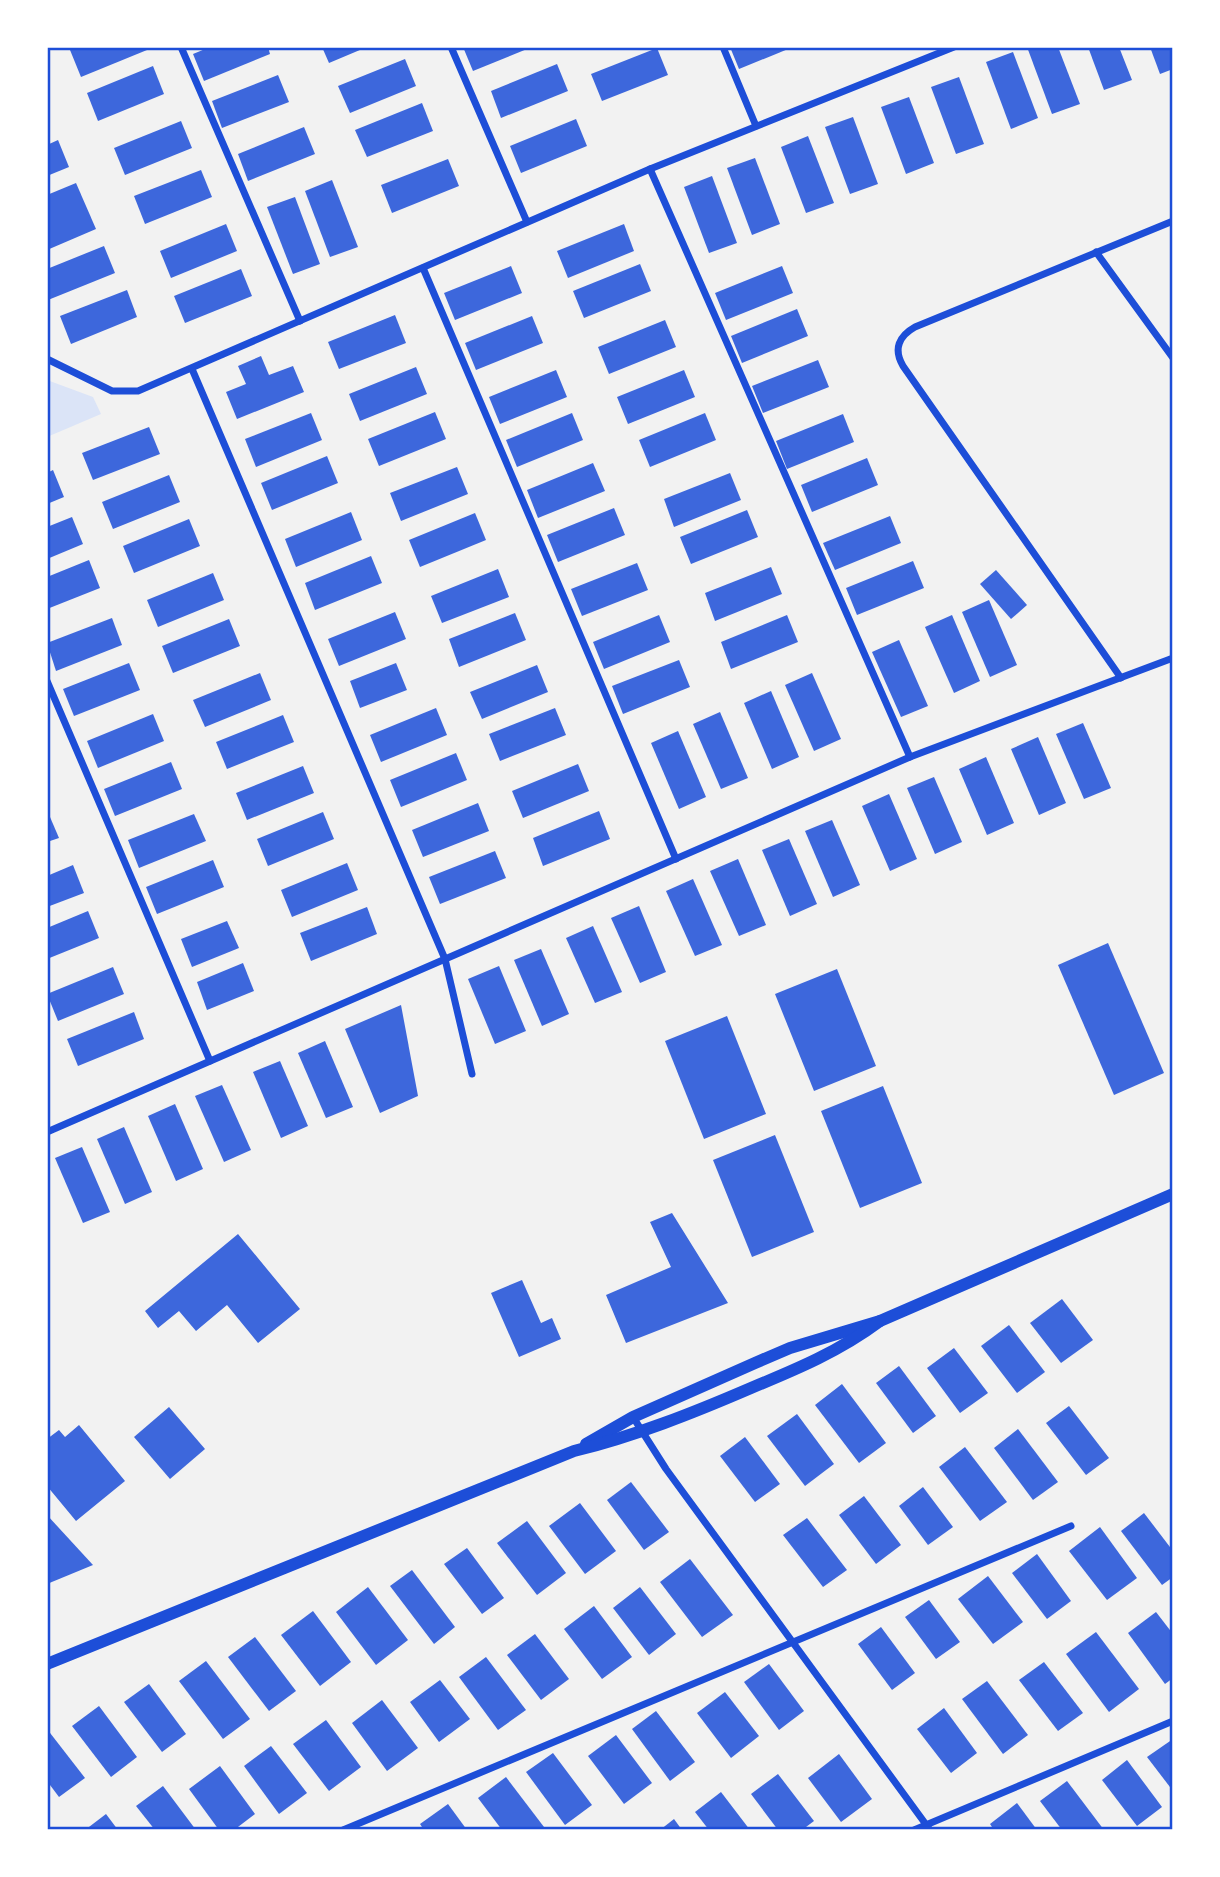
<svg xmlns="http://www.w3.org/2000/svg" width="1220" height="1877" font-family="'Source Sans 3',sans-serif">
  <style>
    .green { fill: #dbe4f7 }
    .building { fill: #3d67dc }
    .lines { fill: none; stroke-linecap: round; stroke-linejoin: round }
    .minor { stroke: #1d4ed8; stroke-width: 7 }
    .tertiary { stroke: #1d4ed8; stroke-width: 12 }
    .neatline { fill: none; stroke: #1d4ed8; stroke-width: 2.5 }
  </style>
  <rect width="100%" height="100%" fill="#f2f2f2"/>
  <polygon class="green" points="47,380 93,397 101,414 47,437"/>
  <g class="building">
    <polygon points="76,47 146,47 147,50 81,77 70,50"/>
    <polygon points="210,47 268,47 270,54 204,81 193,54"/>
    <polygon points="322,47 367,47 329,63"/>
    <polygon points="463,47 532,47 473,71"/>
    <polygon points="730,47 793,47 739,69"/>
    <polygon points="1027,47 1058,47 1080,104 1052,114"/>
    <polygon points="1088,47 1119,47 1132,80 1104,90"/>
    <polygon points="1150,47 1173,47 1173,69 1160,74"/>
    <polygon points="657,48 668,75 602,101 591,74"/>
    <polygon points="1013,52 1038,118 1011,129 986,62"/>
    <polygon points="405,59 416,86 350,113 338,86"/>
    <polygon points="557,64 568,91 501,118 491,91"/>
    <polygon points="153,66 164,94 98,121 87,93"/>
    <polygon points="278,75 289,102 222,128 212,101"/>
    <polygon points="959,77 984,144 956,154 931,87"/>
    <polygon points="909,97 934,163 906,174 881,107"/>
    <polygon points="422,103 433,131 367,157 355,130"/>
    <polygon points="853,117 878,184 850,194 825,127"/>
    <polygon points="576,119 587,146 521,173 510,146"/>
    <polygon points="181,121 192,148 125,175 114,148"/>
    <polygon points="304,127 315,154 248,181 238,154"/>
    <polygon points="808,136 834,203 806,213 781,147"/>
    <polygon points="58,140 69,167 47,176 47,145"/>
    <polygon points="755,158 780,224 752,235 727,168"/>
    <polygon points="448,159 459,186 392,213 381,185"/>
    <polygon points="201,170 212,197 145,224 134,196"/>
    <polygon points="712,176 737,243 709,253 684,187"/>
    <polygon points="332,180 358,247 330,257 305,191"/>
    <polygon points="76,183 96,229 47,250 47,195"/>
    <polygon points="295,197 320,264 293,274 267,207"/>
    <polygon points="226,224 237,251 171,278 160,251"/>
    <polygon points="624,224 634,251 568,278 557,251"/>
    <polygon points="104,246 115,273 48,300 47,269"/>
    <polygon points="640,264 651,291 584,318 573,291"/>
    <polygon points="511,266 522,293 455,320 444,293"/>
    <polygon points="782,266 793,293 726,320 715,293"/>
    <polygon points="241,269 252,296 185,323 174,296"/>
    <polygon points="127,290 137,317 71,344 60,316"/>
    <polygon points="797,309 808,336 742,363 731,336"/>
    <polygon points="395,315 406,343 339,369 328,342"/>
    <polygon points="532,316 543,343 476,370 465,343"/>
    <polygon points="665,320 676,347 609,374 598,347"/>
    <polygon points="261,356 269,375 293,366 304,392 237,419 226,392 246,384 238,366"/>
    <polygon points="818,360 829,387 763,413 752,386"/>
    <polygon points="416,367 427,394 360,421 349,394"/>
    <polygon points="556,370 567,397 500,424 489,397"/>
    <polygon points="684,370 695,397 628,424 617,397"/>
    <polygon points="435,412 446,439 379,466 368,439"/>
    <polygon points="311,413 322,440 256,467 245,439"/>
    <polygon points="572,413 583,440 517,467 506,440"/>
    <polygon points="705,413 716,440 650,467 639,440"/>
    <polygon points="843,414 854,442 787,469 776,441"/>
    <polygon points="149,427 160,454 93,480 82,453"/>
    <polygon points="327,456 338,483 272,510 261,483"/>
    <polygon points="867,458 878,485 812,512 801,485"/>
    <polygon points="593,463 605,491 538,518 527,490"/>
    <polygon points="457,467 468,494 401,521 390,493"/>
    <polygon points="53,470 64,497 47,504 47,473"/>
    <polygon points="730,473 741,500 674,527 664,499"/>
    <polygon points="169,475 180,502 113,529 102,502"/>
    <polygon points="614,508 625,535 558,562 547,535"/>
    <polygon points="747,510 758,537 691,564 680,537"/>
    <polygon points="351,512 362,540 296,567 285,539"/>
    <polygon points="475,513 486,540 420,567 409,540"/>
    <polygon points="890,516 901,543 835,570 823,543"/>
    <polygon points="72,517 83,544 47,559 47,527"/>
    <polygon points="189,519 200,546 134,573 123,546"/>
    <polygon points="371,556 382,583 315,610 305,583"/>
    <polygon points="89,560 100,588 47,609 47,577"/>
    <polygon points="913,561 924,588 857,615 846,588"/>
    <polygon points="637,563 648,590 582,616 571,589"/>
    <polygon points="771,567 782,594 715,621 705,593"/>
    <polygon points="498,569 509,597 442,623 431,596"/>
    <polygon points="996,570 1027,605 1011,619 980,584"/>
    <polygon points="213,573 224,600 158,627 147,600"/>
    <polygon points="989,600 1017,665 990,677 962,612"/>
    <polygon points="395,612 406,639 339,666 328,639"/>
    <polygon points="515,613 526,640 459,667 449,639"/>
    <polygon points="659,615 670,642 604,669 593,642"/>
    <polygon points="787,615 798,642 731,669 721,642"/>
    <polygon points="952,615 980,681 954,693 925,627"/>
    <polygon points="112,618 122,645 56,671 47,643"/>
    <polygon points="229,619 240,646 173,673 162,646"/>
    <polygon points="899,640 928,706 901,717 872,652"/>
    <polygon points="679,660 690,687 623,714 612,686"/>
    <polygon points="129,663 140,690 74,716 63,689"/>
    <polygon points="396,663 407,690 360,708 350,681"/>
    <polygon points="537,665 548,692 482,719 470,692"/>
    <polygon points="260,673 271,700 205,727 193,700"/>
    <polygon points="812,673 841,739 814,751 785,685"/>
    <polygon points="771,691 799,757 772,769 744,703"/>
    <polygon points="436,708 447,735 381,762 370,735"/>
    <polygon points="555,708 566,735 500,761 489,734"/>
    <polygon points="720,712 748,778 721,789 693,724"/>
    <polygon points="153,714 164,741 98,768 87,741"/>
    <polygon points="283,715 294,742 227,769 216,742"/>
    <polygon points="1083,723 1111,788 1084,799 1056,734"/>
    <polygon points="678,731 706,797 679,809 651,743"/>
    <polygon points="1038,737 1066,803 1039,815 1011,749"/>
    <polygon points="456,753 467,780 401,807 390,780"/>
    <polygon points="986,757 1014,823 987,835 959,769"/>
    <polygon points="171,762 182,789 115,816 104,789"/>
    <polygon points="578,764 589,791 523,818 512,791"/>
    <polygon points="303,766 314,793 247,820 236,793"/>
    <polygon points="934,777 962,842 935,854 907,788"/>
    <polygon points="889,794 917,859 890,871 862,806"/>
    <polygon points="478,803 489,831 423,857 412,830"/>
    <polygon points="47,810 59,838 47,842"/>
    <polygon points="599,811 610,839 543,866 533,838"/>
    <polygon points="323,812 334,839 268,866 257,839"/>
    <polygon points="194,814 206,841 139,868 128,840"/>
    <polygon points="832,820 860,885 833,897 805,831"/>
    <polygon points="789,839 817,904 790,916 762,850"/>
    <polygon points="495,851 506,878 440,904 429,877"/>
    <polygon points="738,859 766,925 739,936 710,871"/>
    <polygon points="213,860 224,887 157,914 146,887"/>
    <polygon points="347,863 358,890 292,917 281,890"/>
    <polygon points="73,865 84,893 47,907 47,876"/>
    <polygon points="693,879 722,945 695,956 666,891"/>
    <polygon points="639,906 666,972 640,983 611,918"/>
    <polygon points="367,907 377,934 311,961 300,933"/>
    <polygon points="88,911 99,938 47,959 47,928"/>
    <polygon points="227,921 239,948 192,967 181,939"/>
    <polygon points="593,926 622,992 595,1003 566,938"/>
    <polygon points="1108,943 1164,1073 1114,1095 1058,965"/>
    <polygon points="541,949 569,1014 542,1026 514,960"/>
    <polygon points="243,963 254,991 207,1010 197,982"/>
    <polygon points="499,966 526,1031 495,1044 468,979"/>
    <polygon points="113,967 124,994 58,1021 47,994"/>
    <polygon points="837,969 876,1066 814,1091 775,994"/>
    <polygon points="401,1005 418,1096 380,1113 345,1029"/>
    <polygon points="134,1012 144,1039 78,1066 67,1039"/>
    <polygon points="727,1016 766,1114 704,1139 665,1041"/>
    <polygon points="325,1041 353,1107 326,1118 298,1053"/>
    <polygon points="280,1061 308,1126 281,1138 253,1072"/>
    <polygon points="222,1085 251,1150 224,1162 195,1096"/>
    <polygon points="883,1086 922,1183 860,1208 821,1111"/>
    <polygon points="175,1104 203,1169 176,1181 148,1116"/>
    <polygon points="124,1127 152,1192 125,1204 97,1139"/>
    <polygon points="775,1135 814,1232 752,1257 713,1160"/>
    <polygon points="82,1147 110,1212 83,1223 55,1158"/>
    <polygon points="672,1213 728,1303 626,1343 606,1295 671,1267 650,1222"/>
    <polygon points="238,1234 300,1309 258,1343 227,1305 196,1331 179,1311 158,1328 145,1311"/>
    <polygon points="522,1280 541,1323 552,1318 561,1339 519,1357 491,1293"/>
    <polygon points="1062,1299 1093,1340 1061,1363 1030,1323"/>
    <polygon points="1009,1325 1045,1372 1017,1393 981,1346"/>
    <polygon points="954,1348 988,1393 960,1413 927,1368"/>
    <polygon points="899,1366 936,1416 913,1433 876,1383"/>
    <polygon points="842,1384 886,1443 859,1463 815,1405"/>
    <polygon points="1069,1406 1109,1458 1086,1475 1046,1423"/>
    <polygon points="169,1407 205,1449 170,1479 134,1437"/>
    <polygon points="797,1414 834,1464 805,1486 767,1436"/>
    <polygon points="79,1425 125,1481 76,1521 47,1486 47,1439 59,1430 65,1437"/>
    <polygon points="1018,1429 1058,1482 1033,1500 994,1448"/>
    <polygon points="745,1437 780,1484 755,1502 720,1456"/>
    <polygon points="965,1447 1007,1502 980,1521 939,1467"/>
    <polygon points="631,1482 669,1532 644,1550 607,1500"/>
    <polygon points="923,1487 953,1527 928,1545 899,1506"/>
    <polygon points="864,1496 901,1545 876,1564 839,1515"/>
    <polygon points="580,1503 616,1551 585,1574 549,1526"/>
    <polygon points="1144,1513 1173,1551 1173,1577 1162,1585 1121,1531"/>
    <polygon points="47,1515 93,1565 47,1584"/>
    <polygon points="807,1518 847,1570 823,1587 783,1535"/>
    <polygon points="527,1521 566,1573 537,1595 497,1543"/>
    <polygon points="1100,1527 1137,1578 1107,1600 1069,1551"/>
    <polygon points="467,1548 504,1598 482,1614 444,1564"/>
    <polygon points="1037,1554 1071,1601 1047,1619 1012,1573"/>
    <polygon points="690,1559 733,1615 702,1637 660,1582"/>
    <polygon points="412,1570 455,1627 434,1644 390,1586"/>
    <polygon points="988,1576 1023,1622 993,1644 958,1599"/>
    <polygon points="368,1587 408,1640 376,1665 336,1612"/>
    <polygon points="640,1587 676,1634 649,1655 613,1608"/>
    <polygon points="929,1600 960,1642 936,1659 905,1617"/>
    <polygon points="594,1606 632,1657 602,1679 564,1629"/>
    <polygon points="313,1611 351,1662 320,1686 281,1635"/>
    <polygon points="1156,1612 1173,1634 1173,1678 1165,1684 1128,1633"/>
    <polygon points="881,1627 915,1673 892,1690 858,1644"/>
    <polygon points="1096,1632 1139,1689 1109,1712 1066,1654"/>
    <polygon points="535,1634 569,1679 541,1700 507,1655"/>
    <polygon points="255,1637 296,1691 269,1711 228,1657"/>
    <polygon points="486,1657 526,1710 498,1730 459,1677"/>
    <polygon points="206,1661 250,1719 223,1739 179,1681"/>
    <polygon points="1044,1662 1083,1713 1058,1731 1019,1680"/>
    <polygon points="769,1664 804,1711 779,1730 744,1682"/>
    <polygon points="440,1680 470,1719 439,1742 410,1702"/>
    <polygon points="987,1681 1028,1735 1003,1754 962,1699"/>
    <polygon points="149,1684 186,1734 162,1752 124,1702"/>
    <polygon points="725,1692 759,1736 731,1758 697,1713"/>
    <polygon points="382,1700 418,1748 387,1771 352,1723"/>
    <polygon points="99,1706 137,1757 111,1777 72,1726"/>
    <polygon points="944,1708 977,1753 951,1773 917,1729"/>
    <polygon points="656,1711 695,1762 670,1781 632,1729"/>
    <polygon points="326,1720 361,1767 329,1791 293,1744"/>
    <polygon points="47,1729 85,1778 59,1797 47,1781"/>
    <polygon points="616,1735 652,1783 624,1804 588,1756"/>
    <polygon points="1173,1739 1173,1791 1147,1757"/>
    <polygon points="271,1746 307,1793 279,1814 244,1766"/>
    <polygon points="553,1753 592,1805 565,1825 526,1772"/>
    <polygon points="839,1754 872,1799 841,1822 808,1778"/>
    <polygon points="1127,1760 1162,1807 1137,1826 1102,1780"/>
    <polygon points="220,1766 255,1814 234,1830 219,1830 189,1789"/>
    <polygon points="778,1774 814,1821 802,1830 778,1830 751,1794"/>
    <polygon points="506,1777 544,1827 541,1830 502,1830 478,1798"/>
    <polygon points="1067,1781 1104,1830 1062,1830 1040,1801"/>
    <polygon points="163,1786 196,1830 155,1830 136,1806"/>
    <polygon points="721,1792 750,1830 709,1830 695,1812"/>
    <polygon points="1017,1803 1037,1830 994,1830 990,1824"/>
    <polygon points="448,1804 467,1830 424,1830 420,1824"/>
    <polygon points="106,1814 118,1830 85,1830"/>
    <polygon points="674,1819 682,1830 660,1830"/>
  </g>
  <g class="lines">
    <g class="minor">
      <polyline points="181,47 300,321"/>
      <polyline points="451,47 527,222"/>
      <polyline points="723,47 756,126"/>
      <polyline points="650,169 910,757"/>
      <polyline points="1096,252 1173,358"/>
      <polyline points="423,268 676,859"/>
      <polyline points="47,359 112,391 138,391 650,169 954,47"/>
      <polyline points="192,369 445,959 472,1074"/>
      <path d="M1121 678 903 366C893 349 899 336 915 327L1173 221"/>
      <polyline points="47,681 210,1061"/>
      <polyline points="47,1132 910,757 1173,658"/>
      <polyline points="633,1417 666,1469 930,1830"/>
      <polyline points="343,1830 1071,1526"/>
      <polyline points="914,1830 1173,1721"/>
    </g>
    <g class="tertiary">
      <polyline points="586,1444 633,1417 755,1363 790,1348 880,1321 1173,1194"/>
      <path d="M47 1664 574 1451C635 1436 693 1413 751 1388 797 1369 840 1351 880 1321"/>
    </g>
  </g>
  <rect width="1220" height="1877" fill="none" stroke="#ffffff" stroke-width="98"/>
  <rect x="49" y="49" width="1122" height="1779" class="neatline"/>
</svg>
